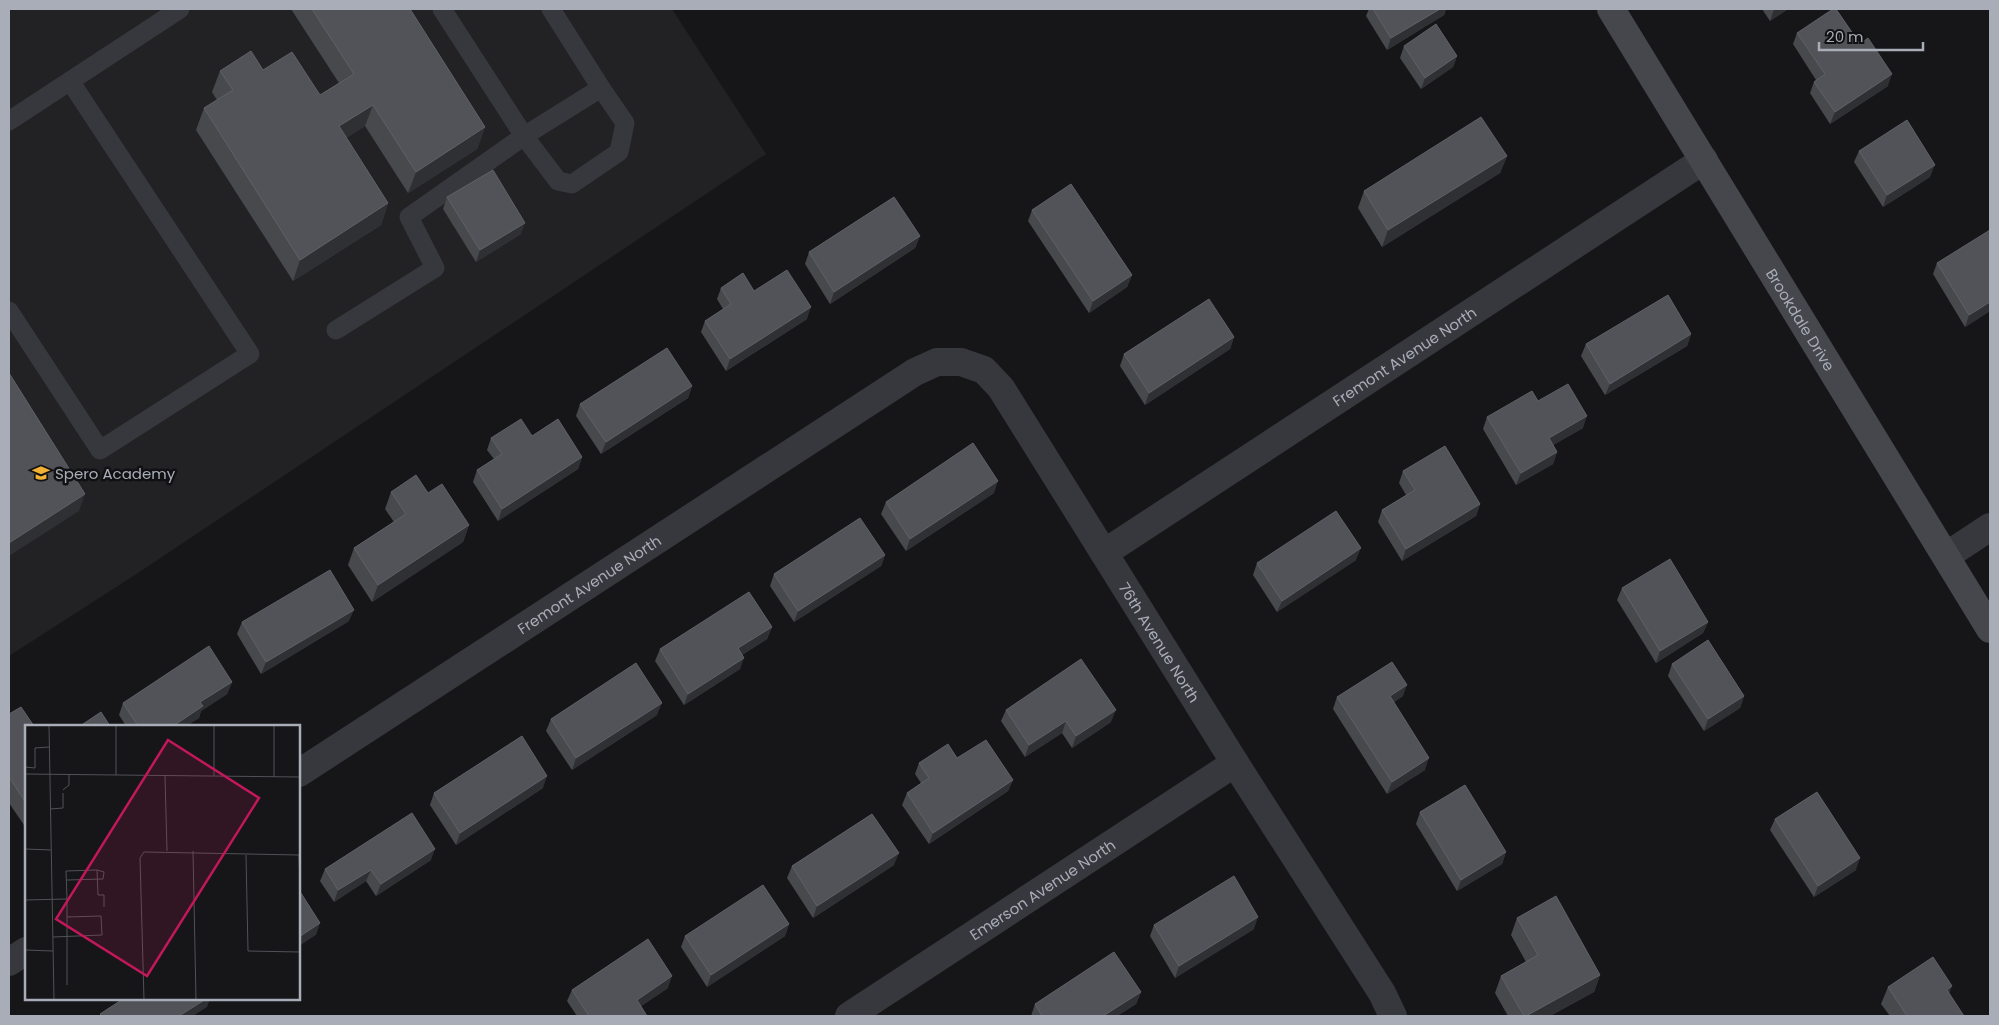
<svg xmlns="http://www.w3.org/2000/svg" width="1999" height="1025" font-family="Poppins,sans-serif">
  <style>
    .built { fill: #222225 }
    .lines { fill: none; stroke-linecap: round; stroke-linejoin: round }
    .lane { stroke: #37383d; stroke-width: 19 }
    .street { stroke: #37383d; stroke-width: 28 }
    .secondary { stroke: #45474d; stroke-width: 28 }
    .wall { fill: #47494d }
    .shaded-wall { fill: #2f3033 }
    .building { fill: #525359; stroke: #5f6168 }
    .labels { text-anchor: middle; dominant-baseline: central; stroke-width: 5; stroke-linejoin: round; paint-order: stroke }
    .street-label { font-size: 15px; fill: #a8adb8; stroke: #111113 }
    .poi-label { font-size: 15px; fill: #a8adb8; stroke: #111113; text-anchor: start }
    .inset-road { fill: none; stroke: #505258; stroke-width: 1 }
    .view { fill: #c2185b; fill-opacity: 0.15; stroke: #c2185b; stroke-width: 2.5 }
    .inset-edge { fill: none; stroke: #a8adb8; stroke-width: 2.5 }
  </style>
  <rect width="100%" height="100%" fill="#161618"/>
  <polygon class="built" points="9,9 672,9 766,154 138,573 9,656"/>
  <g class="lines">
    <g class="lane">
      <polyline points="442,9 524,136 558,181 572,184 619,152 625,123 601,88"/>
      <polyline points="9,121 180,9"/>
      <polyline points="9,311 100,450 250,354 70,81"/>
      <polyline points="336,330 435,268 409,217 524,136 601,88 551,9"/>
    </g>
    <g class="street">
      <path id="s1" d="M1104 553 1704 160"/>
      <polyline points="1946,556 1990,527"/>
      <path id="s2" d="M299 773 915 372 937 362H961L984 370 1001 388 1235 763 1382 993 1393 1016"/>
      <polyline points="9,962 26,951"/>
      <path id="s3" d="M849 1016 1235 763"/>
    </g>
    <path class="secondary" id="s4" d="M1611 9 1990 629"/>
  </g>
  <g class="wall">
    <polygon points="291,9 410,9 485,127 477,149 408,193 365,126 346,138 388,203 381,225 293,281 196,130 204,108 217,100 212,92 220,71 263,70 320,95 339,83"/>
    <polygon points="1369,9 1446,9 1444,15 1387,50 1366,16"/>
    <polygon points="1762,9 1788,9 1770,21"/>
    <polygon points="1797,33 1860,44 1888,86 1830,124 1810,93 1814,82 1816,80 1793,44"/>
    <polygon points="1404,46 1457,56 1453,67 1421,89 1400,58"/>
    <polygon points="1859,151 1930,177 1883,207 1854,162"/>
    <polygon points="1507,156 1500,173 1382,247 1358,208 1364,191"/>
    <polygon points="447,197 521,234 476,262 443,209"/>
    <polygon points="1032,210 1132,275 1127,287 1089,313 1028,221"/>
    <polygon points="920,236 915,248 830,304 805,264 809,252"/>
    <polygon points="1937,263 1990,311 1965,327 1933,274"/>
    <polygon points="721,288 754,291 807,319 726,371 701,332 705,321 723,309 717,299"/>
    <polygon points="1691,334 1687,346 1605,395 1581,356 1586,344"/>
    <polygon points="1234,337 1230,349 1145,405 1120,366 1124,354"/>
    <polygon points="692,386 688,398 601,454 576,416 580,404"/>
    <polygon points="1538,401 1583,428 1553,445 1557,452 1553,464 1516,485 1483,429 1487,417"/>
    <polygon points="532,436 582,457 578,469 498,521 473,482 477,470 494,459 487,450 491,438"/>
    <polygon points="1403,471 1480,504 1476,516 1402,561 1378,522 1382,510 1406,495 1399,483"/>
    <polygon points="391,492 428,493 469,525 463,542 372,602 348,565 354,548 394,522 385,509"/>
    <polygon points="994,493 906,551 881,514 886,502"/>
    <polygon points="885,555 881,566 794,622 770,586 774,574"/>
    <polygon points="1356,560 1277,612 1253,575 1257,563"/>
    <polygon points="1622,588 1708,622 1703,633 1656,663 1617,600"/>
    <polygon points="349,621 261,674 237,634 242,622"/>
    <polygon points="772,627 767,639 742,655 740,669 684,705 655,661 660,649"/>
    <polygon points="1672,664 1744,696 1740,708 1704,731 1668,676"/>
    <polygon points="232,682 227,694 201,711 199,718 186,726 126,726 119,715 123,703"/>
    <polygon points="1403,696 1394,702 1425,770 1387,794 1333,709 1337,697"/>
    <polygon points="1006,710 1111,722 1072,748 1062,733 1025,757 1001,721"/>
    <polygon points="9,714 26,726 26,828 9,803"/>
    <polygon points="657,715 572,770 546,731 551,719"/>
    <polygon points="957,758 1013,780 1008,791 929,844 902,805 907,793 921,783 915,774 919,763"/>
    <polygon points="543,788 456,845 430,805 434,793"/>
    <polygon points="1420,812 1506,852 1502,864 1457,891 1416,824"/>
    <polygon points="1775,819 1856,870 1814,897 1770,830"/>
    <polygon points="431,860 376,896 366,881 334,902 320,881 325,869"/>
    <polygon points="894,865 813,918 787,878 792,866"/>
    <polygon points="1517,918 1600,975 1594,992 1550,1016 1508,1016 1495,993 1501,976 1526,962 1511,935"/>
    <polygon points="789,924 785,936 707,987 681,947 685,936"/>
    <polygon points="1154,925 1254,929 1175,978 1150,936"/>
    <polygon points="1888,987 1964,1016 1890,1016 1881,1004"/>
    <polygon points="668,988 641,1006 647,1016 577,1016 567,1001 572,990"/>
    <polygon points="1141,992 1136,1004 1117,1016 1031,1016 1035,1004"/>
  </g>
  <g class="shaded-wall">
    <polygon points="1440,9 1446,9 1444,15 1387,50 1391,38"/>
    <polygon points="1774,9 1788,9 1770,21"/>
    <polygon points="1457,56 1453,67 1421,89 1425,78"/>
    <polygon points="1892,74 1888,86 1830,124 1835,112"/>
    <polygon points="373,105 365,126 331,148 339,126"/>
    <polygon points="485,127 477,149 408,193 416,172"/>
    <polygon points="1507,156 1500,173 1382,247 1388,230"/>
    <polygon points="1935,165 1930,177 1883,207 1887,195"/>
    <polygon points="388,203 381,225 293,281 300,260"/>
    <polygon points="525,223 521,234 476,262 480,250"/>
    <polygon points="920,236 915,248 830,304 834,292"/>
    <polygon points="1132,275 1127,287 1089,313 1093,301"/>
    <polygon points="1990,302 1990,311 1965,327 1969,315"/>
    <polygon points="811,307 807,319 726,371 730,359"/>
    <polygon points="1691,334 1687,346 1605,395 1610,384"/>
    <polygon points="1234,337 1230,349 1145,405 1149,393"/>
    <polygon points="692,386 688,398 601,454 606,442"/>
    <polygon points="1587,416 1583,428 1545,450 1549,438"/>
    <polygon points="1557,452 1553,464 1516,485 1521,473"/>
    <polygon points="582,457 578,469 498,521 502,509"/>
    <polygon points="998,481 994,493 906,551 910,539"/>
    <polygon points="85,494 79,511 9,556 9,543"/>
    <polygon points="1480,504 1476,516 1402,561 1406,549"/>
    <polygon points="469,525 463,542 372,602 378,585"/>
    <polygon points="1361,548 1356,560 1277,612 1282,601"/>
    <polygon points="885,555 881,566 794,622 798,611"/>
    <polygon points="354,610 349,621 261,674 266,662"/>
    <polygon points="1708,622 1703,633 1656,663 1660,651"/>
    <polygon points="772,627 767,639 734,660 738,648"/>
    <polygon points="744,658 740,669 684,705 688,694"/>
    <polygon points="232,682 227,694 201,711 199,718 186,726 173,726 200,702"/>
    <polygon points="1407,685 1403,696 1385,708 1390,696"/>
    <polygon points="1744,696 1740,708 1704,731 1708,719"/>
    <polygon points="662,703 657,715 572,770 576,758"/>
    <polygon points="1116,710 1111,722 1072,748 1076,736"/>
    <polygon points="1066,721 1062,733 1025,757 1029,745"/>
    <polygon points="1429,758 1425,770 1387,794 1392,782"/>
    <polygon points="547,776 543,788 456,845 460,833"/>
    <polygon points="1013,780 1008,791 929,844 933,833"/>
    <polygon points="435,849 431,860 376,896 381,884"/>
    <polygon points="1506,852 1502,864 1457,891 1461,880"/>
    <polygon points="899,853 894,865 813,918 817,906"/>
    <polygon points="1860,858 1856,870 1814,897 1818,886"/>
    <polygon points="371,870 366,881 334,902 338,890"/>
    <polygon points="1258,917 1254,929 1175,978 1179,966"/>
    <polygon points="320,923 316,935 299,946 299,937"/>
    <polygon points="789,924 785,936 707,987 711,975"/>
    <polygon points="1600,975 1594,992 1550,1016 1526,1016"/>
    <polygon points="672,976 668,988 632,1012 637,1000"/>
    <polygon points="1952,986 1946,1003 1947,990"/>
    <polygon points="1141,992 1136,1004 1117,1016 1103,1016"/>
    <polygon points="206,999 210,999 207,1007 193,1016 179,1016"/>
  </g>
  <g class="building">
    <polygon points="312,9 410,9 485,127 416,172 373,105 339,126 388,203 300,260 204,108 233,90 220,71 251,51 263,70 292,52 320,95 354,74"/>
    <polygon points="1373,9 1440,9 1391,38"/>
    <polygon points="1833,9 1836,9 1860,44 1868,38 1892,74 1835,112 1814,82 1825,74 1797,33"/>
    <polygon points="1436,24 1457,56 1425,78 1404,46"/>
    <polygon points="1481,117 1507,156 1388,230 1364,191"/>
    <polygon points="1907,120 1935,165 1887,195 1859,151"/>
    <polygon points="493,170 525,223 480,250 447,197"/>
    <polygon points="1071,184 1132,275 1093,301 1032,210"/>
    <polygon points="894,197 920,236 834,292 809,252"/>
    <polygon points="1990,230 1990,302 1969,315 1937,263"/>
    <polygon points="787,270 811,307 730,359 705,321 731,304 721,288 743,273 754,291"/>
    <polygon points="1668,295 1691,334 1610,384 1586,344"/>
    <polygon points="1209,299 1234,337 1149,393 1124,354"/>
    <polygon points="667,348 692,386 606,442 580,404"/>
    <polygon points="9,373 85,494 9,543"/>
    <polygon points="1568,384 1587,416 1549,438 1557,452 1521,473 1487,417 1532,391 1538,401"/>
    <polygon points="521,419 532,436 558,419 582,457 502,509 477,470 502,454 491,438"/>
    <polygon points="973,443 998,481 910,539 886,502"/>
    <polygon points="1445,446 1480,504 1406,549 1382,510 1415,490 1403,471"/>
    <polygon points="416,475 428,493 442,484 469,525 378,585 354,548 406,514 391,492"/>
    <polygon points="1336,511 1361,548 1282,601 1257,563"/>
    <polygon points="860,518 885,555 798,611 774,574"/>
    <polygon points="1670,559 1708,622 1660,651 1622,588"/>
    <polygon points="330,570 354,610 266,662 242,622"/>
    <polygon points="749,592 772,627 738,648 744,658 688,694 660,649"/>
    <polygon points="1708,640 1744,696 1708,719 1672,664"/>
    <polygon points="209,646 232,682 200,702 203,706 173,726 138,726 123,703"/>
    <polygon points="1081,659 1116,710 1076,736 1066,721 1029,745 1006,710"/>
    <polygon points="1392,662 1407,685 1390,696 1429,758 1392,782 1337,697"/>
    <polygon points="636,663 662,703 576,758 551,719"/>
    <polygon points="21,707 34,726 26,726 26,803 9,777 9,714"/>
    <polygon points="101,712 110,726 80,726"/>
    <polygon points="522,736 547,776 460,833 434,793"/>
    <polygon points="986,740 1013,780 933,833 907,793 929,778 919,763 948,744 957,758"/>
    <polygon points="1465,785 1506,852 1461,880 1420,812"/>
    <polygon points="1817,792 1860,858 1818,886 1775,819"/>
    <polygon points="412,813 435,849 381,884 371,870 338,890 325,869"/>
    <polygon points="872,814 899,853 817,906 792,866"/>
    <polygon points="1234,876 1258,917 1179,966 1154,925"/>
    <polygon points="763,885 789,924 711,975 685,936"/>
    <polygon points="299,890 320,923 299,937"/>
    <polygon points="1556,896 1600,975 1526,1016 1524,1016 1501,976 1538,955 1517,918"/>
    <polygon points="648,939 672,976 637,1000 647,1016 589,1016 572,990"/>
    <polygon points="1114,952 1141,992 1103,1016 1042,1016 1035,1004"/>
    <polygon points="1933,957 1952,986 1947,990 1964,1016 1907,1016 1888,987"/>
    <polygon points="123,999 206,999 179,1016 102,1016 100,1014"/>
  </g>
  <defs>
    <g id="school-bare" transform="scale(1.35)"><path d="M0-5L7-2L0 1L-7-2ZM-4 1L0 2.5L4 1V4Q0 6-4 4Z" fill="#f2b134" stroke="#111113" stroke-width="2.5" paint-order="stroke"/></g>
  </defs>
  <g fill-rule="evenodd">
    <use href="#school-bare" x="41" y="473"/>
  </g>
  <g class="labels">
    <g class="street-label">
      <text stroke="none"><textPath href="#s4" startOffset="364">Brookdale Drive</textPath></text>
      <text stroke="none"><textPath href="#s1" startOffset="359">Fremont Avenue North</textPath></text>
      <text stroke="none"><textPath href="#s2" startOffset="346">Fremont Avenue North</textPath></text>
      <text stroke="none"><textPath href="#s2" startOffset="1132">76th Avenue North</textPath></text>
      <text stroke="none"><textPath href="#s3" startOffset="231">Emerson Avenue North</textPath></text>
    </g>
    <g class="poi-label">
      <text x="55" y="473">Spero Academy</text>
    </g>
  </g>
  <g transform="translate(25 725)">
    <rect width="275" height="275" fill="#161618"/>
    <path class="inset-road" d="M24 0 29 275M91 0V50M189 0V51M249 0V52M0 42 10 43V23L24 22M0 49 275 52M140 51 142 126M38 65 44 60V50M25 84 38 83V68M0 124 26 125M168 126 171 275M221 130 223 226 275 227M42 155 78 154 79 147 72 145M42 174V260M0 175 42 174 41 146 72 145 73 170H79V182M28 212 77 210 76 191 42 192M0 225 28 226M119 275 115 133 119 127 274 130 275 161"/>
    <path class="view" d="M143 15 234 73 122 251 31 194Z"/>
    <rect width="275" height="275" class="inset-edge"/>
  </g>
  <rect width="1999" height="1025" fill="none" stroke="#a8adb8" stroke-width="20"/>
  <path d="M1819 42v8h104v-8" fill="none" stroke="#a8adb8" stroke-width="2.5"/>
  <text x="1826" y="42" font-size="15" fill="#a8adb8" stroke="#111113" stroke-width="4" paint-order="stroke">20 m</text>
</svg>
